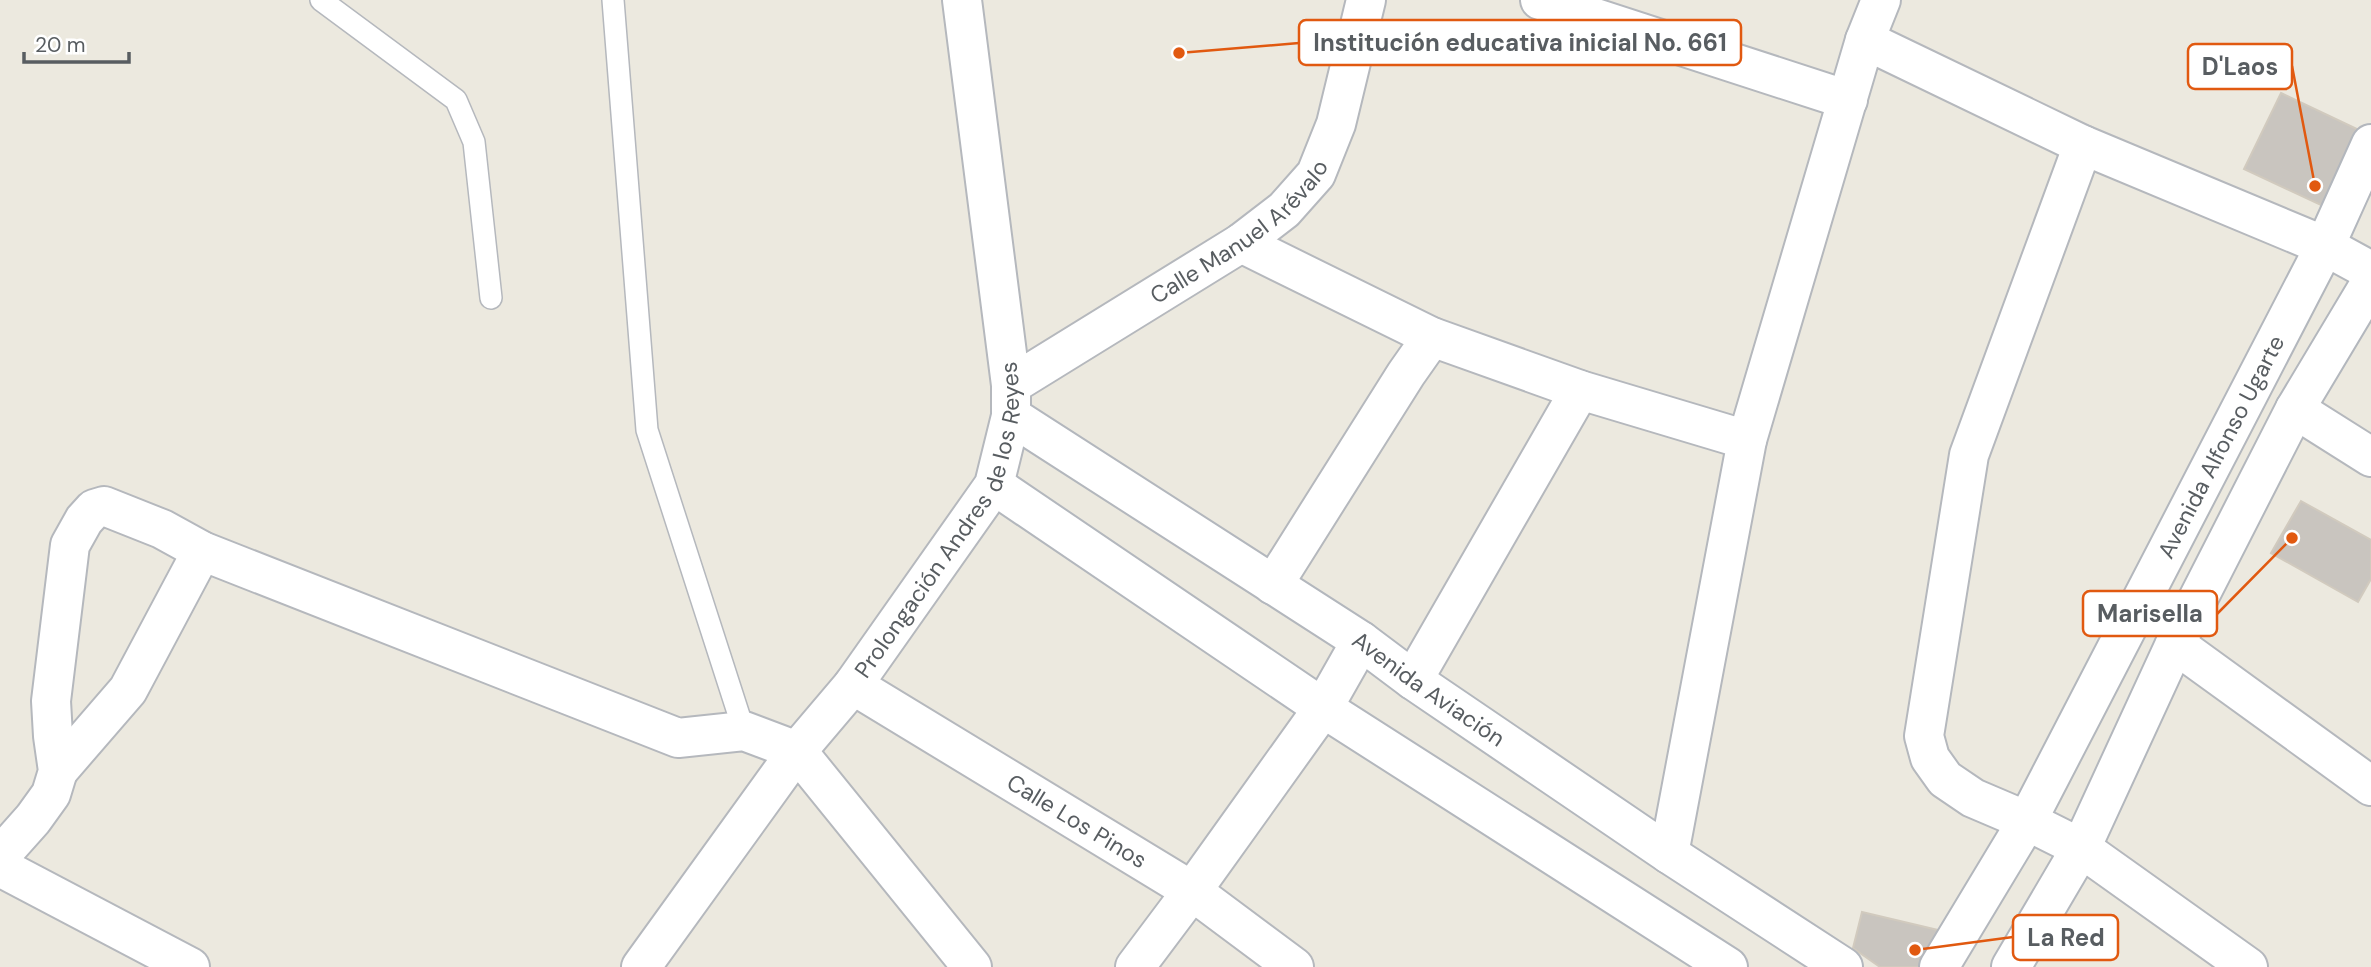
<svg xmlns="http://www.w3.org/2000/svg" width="2371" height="967" font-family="'DM Sans',sans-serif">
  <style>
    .building { fill: #c9c5bf; stroke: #d1cabe; stroke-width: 2 }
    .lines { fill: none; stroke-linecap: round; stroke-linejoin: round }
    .lane-casing { stroke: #b5b8bd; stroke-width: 24 }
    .street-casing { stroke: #b5b8bd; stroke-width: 42 }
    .secondary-casing { stroke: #b3b7bd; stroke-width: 42 }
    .lane { stroke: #fff; stroke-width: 21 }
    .street { stroke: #fff; stroke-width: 38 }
    .secondary { stroke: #fff; stroke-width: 38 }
    .labels { text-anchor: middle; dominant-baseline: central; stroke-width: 7; stroke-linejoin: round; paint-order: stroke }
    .street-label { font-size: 23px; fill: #585d61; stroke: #fff }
    .leader { fill: none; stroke: #e15910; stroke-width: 2.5 }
    .callout-dot { fill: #e15910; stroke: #fff; stroke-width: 2.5 }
    .callout { fill: #fff; stroke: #e15910; stroke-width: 2.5 }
    .callout-label { font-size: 24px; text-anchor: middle; font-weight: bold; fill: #585d61 }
  </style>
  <rect width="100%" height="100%" fill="#ece9df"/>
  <g class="building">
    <polygon points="2281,93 2359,130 2323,206 2244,169"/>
    <polygon points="2301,501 2371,540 2371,579 2358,602 2271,553"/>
    <polygon points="1862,912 1942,931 1922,967 1880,967 1853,948"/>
  </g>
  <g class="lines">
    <g class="lane-casing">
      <g id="lane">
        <polyline points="321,0 456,100 474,142 491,298"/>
        <polyline points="613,0 647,430 744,731"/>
      </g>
    </g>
    <g class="street-casing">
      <g id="street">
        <polyline points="1540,0 1848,100"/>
        <polyline points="1865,40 2083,145 2325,246 2371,271"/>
        <polyline points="2083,145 1969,455 1924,736 1930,758 1945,779 1973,798 2027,821 2081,848 2248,967"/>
        <polyline points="1241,243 1432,337 1580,390 1747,440"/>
        <path id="s1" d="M1011 385 1241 243 1284 210 1316 174 1336 124 1366 0"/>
        <polyline points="2295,409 2371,457"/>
        <polyline points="1273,585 1406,374 1432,337"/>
        <polyline points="2175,644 2371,786"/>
        <polyline points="1413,680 1580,390"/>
        <path id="s2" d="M853 685 1192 891 1294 967"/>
        <polyline points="58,771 128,690 202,551"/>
        <polyline points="1669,854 1747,440 1865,40 1881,0"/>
        <polyline points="0,856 33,819 51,794 58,771 53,736 51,701 70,545 84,520 94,509 104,506 162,529 202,551 678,738 744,731 797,751 972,967"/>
        <polyline points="0,867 190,967"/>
        <path id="s3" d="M641 967 797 751 853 685 994 485 1011 416V385L962 0"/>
        <polyline points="1135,967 1192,891 1323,708 1361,641"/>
      </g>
    </g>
    <g class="secondary-casing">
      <g id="secondary">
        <path id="s4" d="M1011 416 1361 641 1413 680 1669 854 1843 967"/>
        <polyline points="994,485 1323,708 1728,967"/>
        <path id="s5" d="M1939 967 2027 821 2325 246 2371 144"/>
        <polyline points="2011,967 2081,848 2175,644 2295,409 2371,282"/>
      </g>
    </g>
    <use href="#lane" class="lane"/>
    <use href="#street" class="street"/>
    <use href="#secondary" class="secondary"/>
  </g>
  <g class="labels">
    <g class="street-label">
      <text stroke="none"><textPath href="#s1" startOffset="276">Calle Manuel Arévalo</textPath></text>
      <text stroke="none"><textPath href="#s5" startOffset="592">Avenida Alfonso Ugarte</textPath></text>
      <text stroke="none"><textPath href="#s3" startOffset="544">Prolongación Andres de los Reyes</textPath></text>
      <text stroke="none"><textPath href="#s4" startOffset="499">Avenida Aviación</textPath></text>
      <text stroke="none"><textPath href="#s2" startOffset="262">Calle Los Pinos</textPath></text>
    </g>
  </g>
  <path class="leader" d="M1179 53L1299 43M2315 186L2292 66M2292 538L2217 614M1915 950L2013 937"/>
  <g class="callout-dot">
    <circle cx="1179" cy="53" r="7"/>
    <circle cx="2315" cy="186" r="7"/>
    <circle cx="2292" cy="538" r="7"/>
    <circle cx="1915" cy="950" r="7"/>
  </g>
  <g class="callout">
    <rect x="1299" y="20" width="442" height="45" rx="7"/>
    <rect x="2188" y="44" width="104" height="45" rx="7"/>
    <rect x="2083" y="591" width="134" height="45" rx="7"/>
    <rect x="2013" y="915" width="105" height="45" rx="7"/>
  </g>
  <g class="callout-label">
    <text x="1520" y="51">Institución educativa inicial No. 661</text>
    <text x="2240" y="75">D'Laos</text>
    <text x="2150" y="622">Marisella</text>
    <text x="2066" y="946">La Red</text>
  </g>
  <path d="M24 52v10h105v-10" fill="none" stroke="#585d61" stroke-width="3.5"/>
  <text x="35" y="52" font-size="21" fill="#585d61" stroke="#ffffff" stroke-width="5" paint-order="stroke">20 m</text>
</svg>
